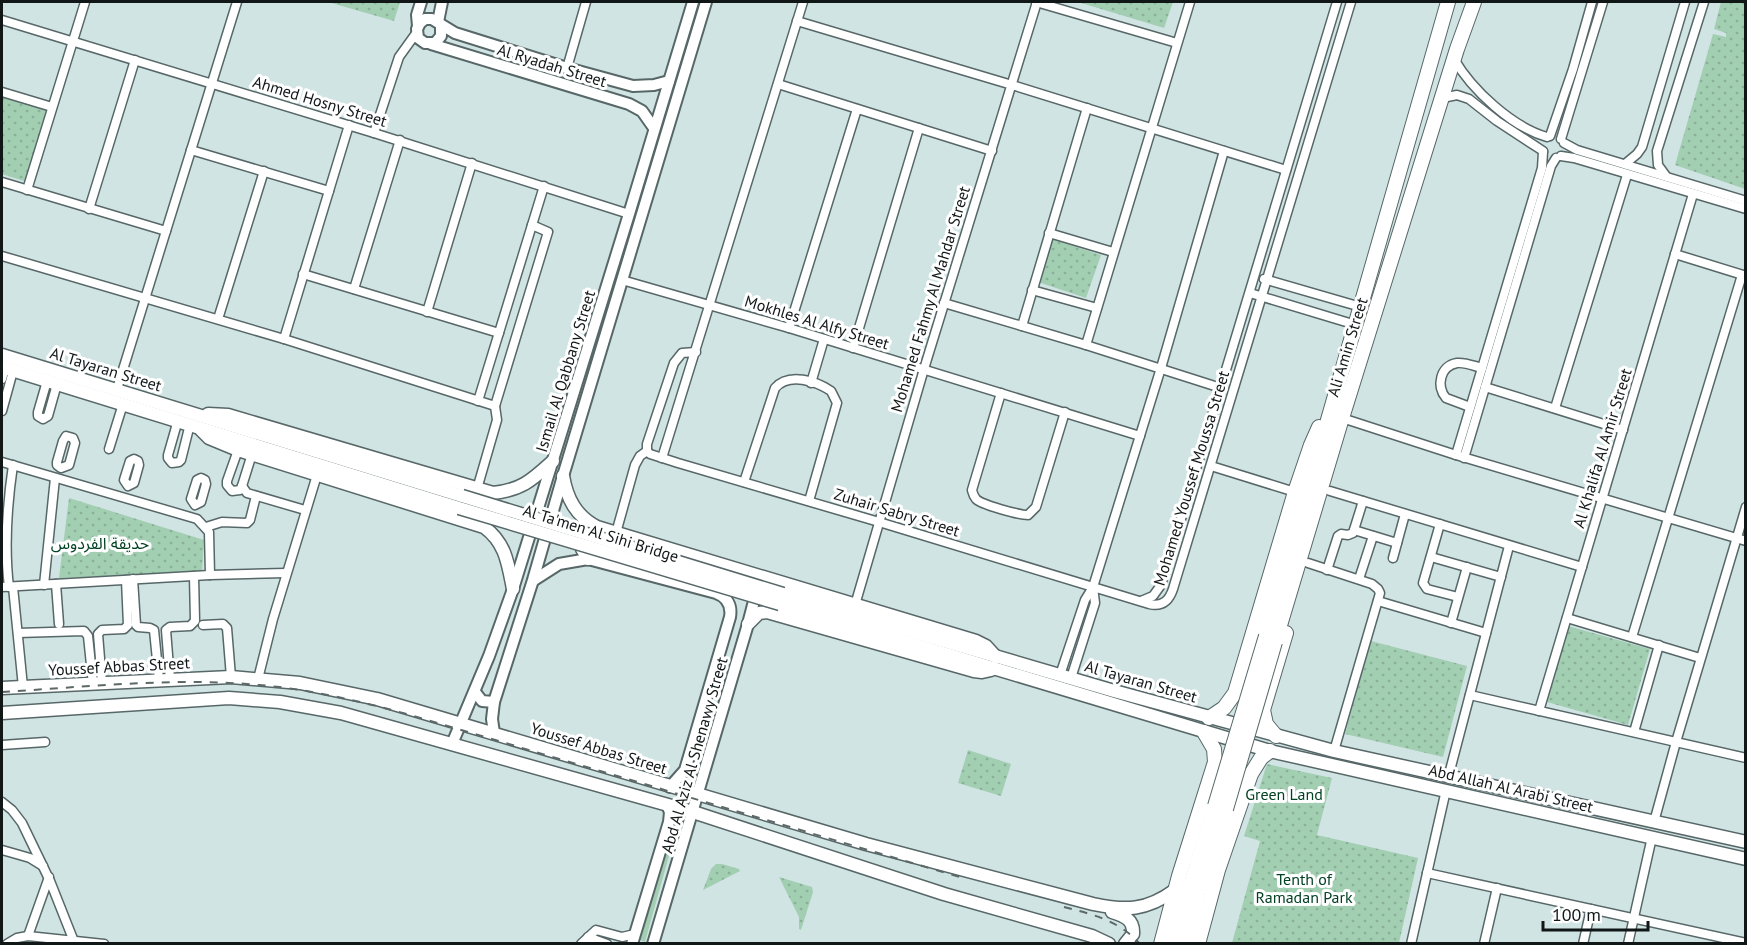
<svg xmlns="http://www.w3.org/2000/svg" width="1747" height="945" font-family="'PT Sans','Noto Sans Arabic',sans-serif">
  <style>
    .grass { fill: #a2ceb2 }
    .park { fill: url(#park-dots) }
    .lines { fill: none; stroke-linecap: round; stroke-linejoin: round }
    .minor-casing { stroke: #576768; stroke-width: 11 }
    .tertiary-casing { stroke: #576768; stroke-width: 14 }
    .secondary-casing { stroke: #576768; stroke-width: 15 }
    .primary-casing { stroke: #576768; stroke-width: 16 }
    .minor { stroke: #fff; stroke-width: 8 }
    .tertiary { stroke: #fff; stroke-width: 10 }
    .secondary { stroke: #fff; stroke-width: 12 }
    .primary { stroke: #fff; stroke-width: 14 }
    .rail { stroke: #5d6868; stroke-width: 2; stroke-dasharray: 8 8; stroke-linecap: butt }
    .secondary-bridge-casing { stroke: #576768; stroke-width: 15; stroke-linecap: butt }
    .primary-bridge-casing { stroke: #576768; stroke-width: 16; stroke-linecap: butt }
    .secondary-bridge { stroke: #fff; stroke-width: 12 }
    .primary-bridge { stroke: #fff; stroke-width: 14 }
    .labels { text-anchor: middle; dominant-baseline: central; stroke-width: 6; stroke-linejoin: round; paint-order: stroke }
    .street-label { font-size: 16px; fill: #111717; stroke: #fff }
    .park-label { font-size: 16px; fill: #024124; stroke: #fff }
  </style>
  <defs>
    <pattern id="park-dots" width="8" height="8" patternUnits="userSpaceOnUse" patternTransform="scale(1.5)"><rect width="8" height="8" fill="#a2ceb2"/><path d="M2 2h.1M6 6h.1" fill="none" stroke="#8ab098" stroke-width="1.8" stroke-linecap="round"/></pattern>
  </defs>
  <rect width="100%" height="100%" fill="#d1e4e4"/>
  <polygon class="grass" points="674,819 679,820 645,942 640,940"/>
  <g class="park">
    <polygon points="328,2 400,2 394,21"/>
    <polygon points="1078,2 1173,2 1164,28"/>
    <polygon points="1721,2 1745,2 1745,189 1675,165 1713,34 1726,37 1726,33 1714,29"/>
    <polygon points="2,96 48,110 27,182 2,174"/>
    <polygon points="1052,239 1101,255 1086,298 1038,282"/>
    <polygon points="69,498 204,540 202,572 59,578"/>
    <polygon points="1568,626 1650,649 1628,725 1547,702"/>
    <polygon points="1371,641 1467,666 1443,757 1345,734"/>
    <polygon points="968,750 1011,764 1001,796 958,783"/>
    <polygon points="1267,764 1332,778 1317,835 1418,858 1399,943 1232,943 1260,841 1244,836"/>
    <polygon points="716,864 722,864 739,869 740,871 703,890 711,869"/>
    <polygon points="779,877 812,887 813,892 801,930 799,929 799,917"/>
  </g>
  <g class="lines">
    <g class="minor-casing">
      <g id="minor">
        <polyline points="1036,2 1177,43"/>
        <polyline points="2,20 374,133 629,214"/>
        <polyline points="797,21 1012,85 1286,170"/>
        <path d="M1454 59C1472 90 1512 127 1547 137"/>
        <polyline points="567,68 586,2"/>
        <polyline points="778,84 992,151"/>
        <polyline points="2,92 52,107"/>
        <polyline points="1442,98 1457,95 1469,99 1497,121 1543,151"/>
        <polyline points="374,133 399,57 417,32"/>
        <polyline points="1550,136 1573,69 1592,2"/>
        <polyline points="1561,139 1603,2"/>
        <polyline points="1564,143 1577,150 1746,201"/>
        <polyline points="191,150 329,191"/>
        <polyline points="1561,156 1574,158 1746,209"/>
        <polyline points="1625,164 1637,154 1642,147 1685,2"/>
        <polyline points="1666,176 1658,165 1657,151 1704,2"/>
        <polyline points="2,182 166,231"/>
        <polyline points="27,190 85,2"/>
        <polyline points="89,209 135,60"/>
        <polyline points="1049,233 1113,252"/>
        <polyline points="1675,254 1746,276"/>
        <polyline points="2,256 284,339 495,406"/>
        <polyline points="303,274 499,333"/>
        <polyline points="1264,279 1361,307"/>
        <polyline points="622,280 789,328 1140,436"/>
        <polyline points="354,289 400,140"/>
        <polyline points="1032,290 1097,308"/>
        <polyline points="1250,293 1356,325"/>
        <polyline points="944,303 1086,345 1221,388"/>
        <polyline points="427,312 472,163"/>
        <polyline points="218,319 264,171"/>
        <polyline points="1022,326 1087,108"/>
        <polyline points="789,328 857,109"/>
        <polyline points="284,339 349,125"/>
        <polyline points="1086,345 1190,2"/>
        <polyline points="853,348 919,128"/>
        <polyline points="2,379 5,368"/>
        <polyline points="47,381 38,412 38,416 43,419 48,416 57,384"/>
        <polyline points="811,383 824,339"/>
        <polyline points="1485,387 1623,430"/>
        <polyline points="117,389 237,2"/>
        <path d="M1001 393 972 490C973 494 973 495 976 499 982 505 1019 515 1028 515L1036 507 1065 412"/>
        <polyline points="478,401 544,186"/>
        <path d="M1470 407 1446 398C1436 386 1440 366 1457 363 1465 362 1474 366 1482 368"/>
        <polyline points="1555,408 1627,175"/>
        <polyline points="2,411 13,371"/>
        <polyline points="1342,418 1456,455 1746,541"/>
        <polyline points="178,420 168,455 168,458 172,463 179,462 181,460 190,424"/>
        <polygon points="66,436 73,438 75,443 69,465 61,468 57,465 57,462 63,441"/>
        <polyline points="109,449 123,404"/>
        <polyline points="238,450 227,481 227,485 232,491 240,490 242,486 252,454"/>
        <path d="M647 451 650 454 678 463 879 522 1149 604C1162 607 1169 601 1173 589L1351 2"/>
        <polyline points="1456,455 1542,168 1543,152"/>
        <polyline points="662,458 803,2"/>
        <polyline points="1464,458 1551,166 1556,158"/>
        <polygon points="134,459 138,461 139,465 134,483 128,486 124,480 130,461"/>
        <polyline points="2,462 197,519 209,532 210,575"/>
        <polyline points="1211,466 1295,492"/>
        <polygon points="201,478 205,480 206,484 201,502 195,505 191,499 197,480"/>
        <path d="M744 482 775 388C789 372 816 381 831 391L837 403 809 501"/>
        <polyline points="242,486 247,493 305,510"/>
        <polyline points="477,489 497,420 495,406 548,232 532,225"/>
        <polyline points="1330,491 1582,567"/>
        <polyline points="1440,524 1423,583 1427,589 1458,597"/>
        <polyline points="206,527 222,522 247,523 250,520 256,496"/>
        <polyline points="1354,530 1397,543"/>
        <polyline points="616,533 635,465 640,456 647,451 647,444 674,363 682,353 696,352"/>
        <polyline points="1431,557 1501,577"/>
        <polyline points="1393,558 1405,514"/>
        <polyline points="1308,563 1372,584 1378,589 1380,593 1334,751"/>
        <polyline points="1327,570 1338,536 1341,534 1348,535 1353,533 1363,501"/>
        <polyline points="133,579 136,625 138,627 150,628 154,630 159,680"/>
        <polyline points="1359,579 1373,536"/>
        <polyline points="56,584 59,624"/>
        <polyline points="44,585 55,478"/>
        <polyline points="2,587 210,575 286,573"/>
        <path d="M9 587C4 546 7 506 13 465"/>
        <polyline points="13,587 23,687"/>
        <polyline points="1141,601 1153,596 1161,585 1337,2"/>
        <polyline points="1378,601 1486,633"/>
        <polyline points="855,605 924,369 1037,2"/>
        <polyline points="1567,618 1700,658"/>
        <polyline points="1451,623 1467,567"/>
        <polyline points="203,625 223,624 227,628 231,677"/>
        <polyline points="18,633 84,631 88,636 93,684"/>
        <polyline points="1632,637 1742,275"/>
        <polyline points="1060,675 1085,600 1093,587 1161,368 1224,151"/>
        <polyline points="1071,678 1095,603 1093,587"/>
        <polyline points="258,679 273,619 317,475"/>
        <polyline points="170,680 166,630 170,627 190,626 195,621 194,576"/>
        <polyline points="102,683 98,634 102,630 124,629 128,625 126,580"/>
        <polyline points="1470,695 1746,758"/>
        <polyline points="1539,711 1693,194"/>
        <polyline points="1634,732 1659,645"/>
        <polyline points="2,745 45,742"/>
        <polyline points="1448,778 1509,546"/>
        <polyline points="2,802 12,810 22,823 50,881 75,944"/>
        <polyline points="1654,822 1676,742 1746,507"/>
        <polyline points="2,850 30,858 43,866"/>
        <polyline points="1427,873 1746,943"/>
        <polyline points="28,936 49,877"/>
        <polyline points="588,937 607,944"/>
        <polyline points="7,944 17,938 28,936 104,944"/>
        <polyline points="581,944 596,930 622,937 635,934"/>
        <polyline points="1411,944 1446,790"/>
        <polyline points="1484,944 1497,888"/>
        <polyline points="1583,944 1591,909"/>
        <polyline points="1628,944 1652,837"/>
      </g>
    </g>
    <g class="tertiary-casing">
      <g id="tertiary">
        <polyline points="438,22 442,2"/>
        <polyline points="418,26 417,15 421,2"/>
        <polyline points="441,26 441,36 435,43 425,43 418,38 417,29 420,23 425,19 432,19 455,33 567,68 633,86 654,85 669,81"/>
        <polyline points="431,44 629,104 642,111 654,128"/>
        <path d="M534 580 559 564 588 559 716 593C727 597 732 605 730 617L685 770 670 787"/>
        <polyline points="475,692 482,701 494,702"/>
        <polyline points="494,733 492,719 494,702 533,580 563,476 706,2"/>
        <polyline points="452,744 489,656 513,589 629,214 693,2"/>
        <polyline points="632,944 669,822 670,812 667,805"/>
        <polyline points="653,944 748,624 754,601 754,589"/>
      </g>
    </g>
    <g class="secondary-casing">
      <g id="secondary">
        <polyline points="2,355 462,496"/>
        <polyline points="2,367 459,508"/>
        <path d="M208 414 228 415 493 493C522 490 532 480 553 461"/>
        <path d="M201 430 209 438 238 450 484 527C506 543 508 564 513 589"/>
        <path d="M563 476C567 499 576 516 597 527L976 641 986 646 996 657"/>
        <polyline points="584,536 582,549 588,559"/>
        <polyline points="783,594 1114,691 1334,751 1746,842"/>
        <polyline points="780,604 1270,751 1746,859"/>
        <polyline points="748,624 759,613 767,612 974,671 982,672 991,670"/>
        <path d="M2 688 231 677 300 683 377 699 866 844 1093 904C1126 911 1146 911 1175 890"/>
        <polyline points="2,713 229,698 280,702 341,713 693,812 944,894 1092,936 1109,944"/>
        <path d="M1112 912C1124 916 1134 919 1133 934L1125 944"/>
      </g>
    </g>
    <g class="primary-casing">
      <g id="primary">
        <polyline points="1266,636 1448,2"/>
        <polyline points="1275,642 1342,418 1457,49 1474,2"/>
        <polyline points="1209,718 1224,708 1235,693 1295,492 1311,445 1319,427"/>
        <polyline points="1276,736 1266,724 1263,710 1286,633"/>
        <polyline points="1161,944 1179,876 1215,762 1214,749 1204,732"/>
        <polyline points="1172,944 1215,806"/>
        <polyline points="1185,944 1198,892 1226,809"/>
        <polyline points="1198,944 1218,870 1251,774 1261,758 1270,751"/>
      </g>
    </g>
    <use href="#minor" class="minor"/>
    <use href="#tertiary" class="tertiary"/>
    <use href="#secondary" class="secondary"/>
    <use href="#primary" class="primary"/>
    <g class="rail">
      <path d="M2 692C86 687 174 677 259 685 309 689 358 701 407 714L963 878"/>
      <path d="M1064 907C1092 914 1120 921 1140 944"/>
    </g>
    <g class="secondary-bridge-casing">
      <g id="secondary-bridge">
        <polyline points="462,496 783,594"/>
        <polyline points="459,508 780,604"/>
      </g>
    </g>
    <g class="primary-bridge-casing">
      <g id="primary-bridge">
        <polyline points="1215,806 1266,636"/>
        <polyline points="1226,809 1275,642"/>
      </g>
    </g>
    <use href="#secondary-bridge" class="secondary-bridge"/>
    <use href="#primary-bridge" class="primary-bridge"/>
  </g>
  <g class="labels">
    <g class="street-label">
      <text transform="translate(552 65) rotate(17)">Al Ryadah Street</text>
      <text transform="translate(320 101) rotate(17)">Ahmed Hosny Street</text>
      <text transform="translate(930 299) rotate(-73)">Mohamed Fahmy Al Mahdar Street</text>
      <text transform="translate(817 322) rotate(17)">Mokhles Al Alfy Street</text>
      <text transform="translate(1347 347) rotate(-73)">Ali Amin Street</text>
      <text transform="translate(106 369) rotate(17)">Al Tayaran Street</text>
      <text transform="translate(565 371) rotate(-73)">Ismail Al Qabbany Street</text>
      <text transform="translate(1602 448) rotate(-73)">Al Khalifa Al Amir Street</text>
      <text transform="translate(1191 478) rotate(-73)">Mohamed Youssef Moussa Street</text>
      <text transform="translate(897 512) rotate(17)">Zuhair Sabry Street</text>
      <text transform="translate(601 533) rotate(17)">Al Ta'men Al Sihi Bridge</text>
      <text transform="translate(119 666) rotate(-3)">Youssef Abbas Street</text>
      <text transform="translate(1141 681) rotate(16)">Al Tayaran Street</text>
      <text transform="translate(599 748) rotate(17)">Youssef Abbas Street</text>
      <text transform="translate(694 755) rotate(-74)">Abd Al Aziz Al Shenawy Street</text>
      <text transform="translate(1511 788) rotate(13)">Abd Allah Al Arabi Street</text>
    </g>
    <g class="park-label">
      <text x="100" y="543">حديقة الفردوس</text>
      <text x="1284" y="794">Green Land</text>
      <text x="1304" y="879">Tenth of<tspan x="1304" dy="18">Ramadan Park</tspan></text>
    </g>
  </g>
  <rect width="1747" height="945" fill="none" stroke="#111717" stroke-width="6"/>
  <path d="M1543 921v9h105v-9" fill="none" stroke="#111717" stroke-width="3"/>
  <text x="1552" y="921" font-size="18" fill="#111717" stroke="#ffffff" stroke-width="4.5" paint-order="stroke">100 m</text>
</svg>
